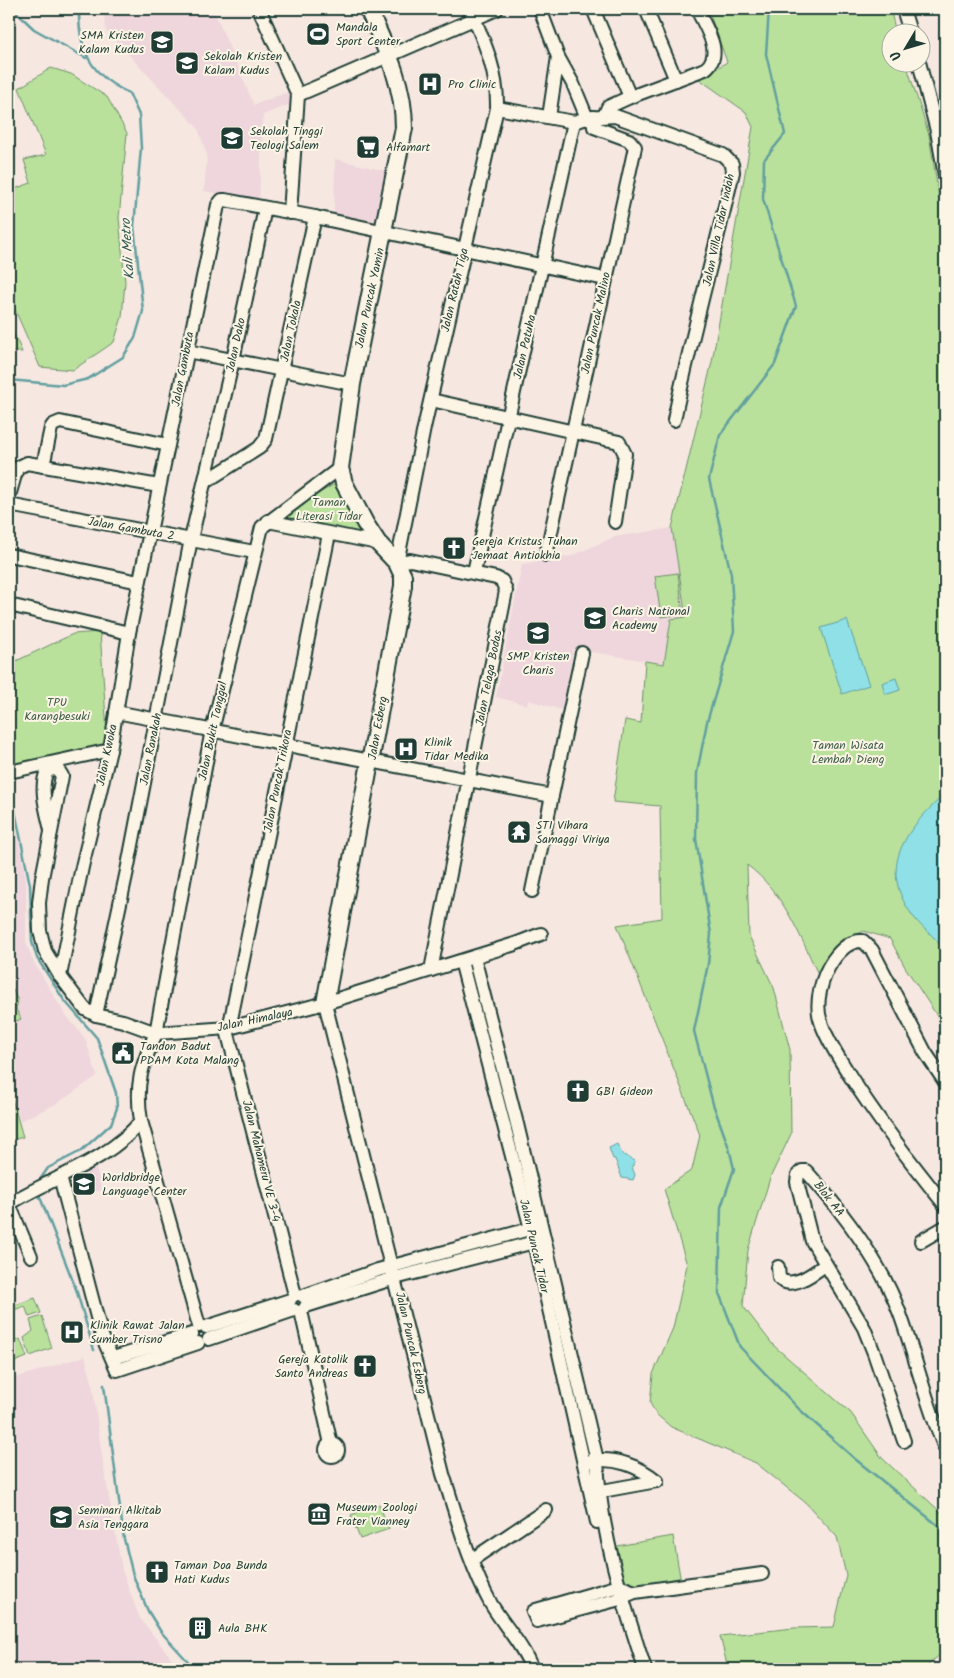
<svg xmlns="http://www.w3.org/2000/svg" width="954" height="1678" font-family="Kalam,sans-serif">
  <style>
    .built { fill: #eed6dc }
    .green { fill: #b9e19c; stroke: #6c8f68 }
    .water { fill: #8fe0e7; stroke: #629f9f }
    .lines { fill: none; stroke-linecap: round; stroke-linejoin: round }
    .stream { stroke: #629f9f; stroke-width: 2.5 }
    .minor-casing { stroke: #1f3d34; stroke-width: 16 }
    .major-casing { stroke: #1f3d34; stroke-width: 20 }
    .minor { stroke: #fcf5e5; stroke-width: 12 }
    .major { stroke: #fcf5e5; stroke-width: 16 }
    .labels { text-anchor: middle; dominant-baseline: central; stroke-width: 4; stroke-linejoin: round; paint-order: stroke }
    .poi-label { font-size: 12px; fill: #1f3d34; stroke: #fcf5e5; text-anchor: start }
    .street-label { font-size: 12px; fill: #1f3d34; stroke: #fcf5e5 }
    .park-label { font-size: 12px; fill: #3e5e49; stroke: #fcf5e5 }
    .water-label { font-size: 14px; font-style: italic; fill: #355e58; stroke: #fcf5e5 }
  </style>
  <rect width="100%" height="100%" fill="#f6e7e1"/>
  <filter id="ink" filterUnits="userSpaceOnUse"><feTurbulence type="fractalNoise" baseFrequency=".02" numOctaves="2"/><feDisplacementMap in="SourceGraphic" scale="10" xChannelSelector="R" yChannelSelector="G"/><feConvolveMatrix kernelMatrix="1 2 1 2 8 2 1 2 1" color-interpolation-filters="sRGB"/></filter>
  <g filter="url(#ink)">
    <g class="built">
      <polygon points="103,9 218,9 214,11 254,105 288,92 293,103 263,115 259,201 204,191 207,155 198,128 106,31"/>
      <polygon points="335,159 390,172 378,224 334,214"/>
      <polygon points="672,528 686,618 671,619 665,664 573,649 562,710 528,700 527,705 496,697 522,564 571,556 614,537"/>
      <polygon points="9,793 26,879 26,941 32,959 65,1014 85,1038 97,1076 58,1103 20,1121 9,1088"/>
      <polygon points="96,1169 102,1190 72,1196 67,1178"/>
      <polygon points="85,1356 92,1382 103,1464 122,1570 139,1617 180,1669 9,1669 9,1433 17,1430 9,1407 9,1380"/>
    </g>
    <g class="green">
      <path d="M708 9H890L896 32H892V62L906 63 929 135 945 235V1028L905 967 890 939 864 931C839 942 832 949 817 972 799 933 782 891 747 865L749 936 774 988 790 1050 791 1134 770 1178 748 1250 743 1306 773 1345 851 1413 882 1458 945 1516V1650L924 1669H728L720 1636 794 1628 834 1627 846 1575 837 1537 806 1503 756 1463 671 1427 656 1414 650 1403 653 1374 673 1328 687 1265 664 1189 692 1170 700 1135 617 925 662 918 660 806 613 802 625 720 641 723 645 661 664 664 671 619 686 617 672 528 712 362 753 127 746 112 699 79 727 62Z"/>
      <polygon points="51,68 71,74 107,97 127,133 119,218 125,282 122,317 114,342 73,370 40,367 9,296 9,191 31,183 24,160 46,155 19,88"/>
      <polygon points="9,322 22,352 9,352"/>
      <polygon points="333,485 336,485 359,528 358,532 283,519 283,515"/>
      <polygon points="678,573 683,614 661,617 655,576"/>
      <polygon points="100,632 108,747 9,768 9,671 16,668 14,662 73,634"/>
      <polygon points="9,982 18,1001 16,1009 21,1019 9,1024"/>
      <polygon points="9,1088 23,1137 9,1141"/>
      <polygon points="35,1298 41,1313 29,1317 25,1306 14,1310 12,1306"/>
      <polygon points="42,1316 52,1348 30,1356 24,1338 33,1331 30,1320"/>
      <polygon points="15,1338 16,1341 20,1339 27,1357 9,1364 9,1340"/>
      <polygon points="379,1504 389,1529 360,1539 351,1515"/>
      <path d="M673 1536 681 1582C667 1584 629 1592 623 1577 619 1568 619 1556 617 1546Z"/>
    </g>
    <g class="water">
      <polygon points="847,620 869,685 842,694 821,628"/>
      <polygon points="896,678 900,690 888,694 885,693 882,683"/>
      <path d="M945 794V955C938 937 928 934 916 920 875 869 904 831 945 794Z"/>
      <polygon points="617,1144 622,1154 635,1161 632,1167 635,1175 633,1180 622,1178 615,1159 613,1159 609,1148"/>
    </g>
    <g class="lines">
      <g class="stream">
        <polyline points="13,9 34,29 86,58"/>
        <polyline points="769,9 766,54 785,134 764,160 763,199 796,306 775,364 720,435 709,479 731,574 734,631 707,722 697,773 696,839 711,934 708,964 694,1031 713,1104 729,1148 734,1169 721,1207 719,1293 740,1347 799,1409 855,1459 945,1531"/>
        <path d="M9 380 63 385 88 379 123 357 135 338 143 311 134 226 141 148 139 115 129 93C91 76 78 50 79 9"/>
        <polyline points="9,781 30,885 32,942 37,958 64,1000 97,1038 116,1093 117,1108 111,1124 81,1151 48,1168 37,1184"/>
        <polyline points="38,1192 76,1289 94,1350"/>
        <polyline points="104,1385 124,1539 133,1575 148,1611 161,1632 195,1669"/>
      </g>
      <g class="minor-casing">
        <g id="minor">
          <polyline points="259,9 298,95 290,213"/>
          <polyline points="540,9 558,57"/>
          <polyline points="593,9 630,97"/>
          <polyline points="646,9 676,80"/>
          <polyline points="903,9 910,32"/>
          <polyline points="919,62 937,131 945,176"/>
          <polyline points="298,95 497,9"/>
          <path d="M497 108 574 122 587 118 615 116 723 155 732 164 733 172C714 255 691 337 674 420"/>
          <path d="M604 116 608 107 630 97 705 69C725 54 705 27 697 9"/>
          <polyline points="549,117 558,57 573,84 587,118"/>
          <polyline points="187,351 352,384"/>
          <polyline points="431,400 619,442 625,454 615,522"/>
          <polyline points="43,466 51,428 53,425 60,422 168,445"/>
          <polyline points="205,482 259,448 266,439 315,217 605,279"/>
          <polyline points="9,496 17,468 27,463 159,486"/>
          <polyline points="9,505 254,552"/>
          <polyline points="268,521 378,543"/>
          <polyline points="9,555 139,582"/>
          <polyline points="546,555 635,147 629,140 594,127 593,117"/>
          <polyline points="474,572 574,122"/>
          <polyline points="9,605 129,633"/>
          <polyline points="116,712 552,796"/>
          <polyline points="9,772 110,750"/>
          <path d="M51 830C47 812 39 788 47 771L57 768 62 776 42 878 39 903 40 931 45 951 60 976 85 1009 96 1015 123 1021 156 1033 229 1028 325 1003 515 944 541 934"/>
          <polyline points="532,891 582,653"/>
          <path d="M474 957 517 1124 597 1460C600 1532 623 1602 645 1669"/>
          <polyline points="461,961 531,1229 597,1522"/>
          <path d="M431 970 506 591 502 581 496 578 410 560 397 563 424 428 497 108C498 72 484 41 470 9"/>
          <polyline points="60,976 82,867 110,750 129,633 218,205 222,200 225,200 315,217"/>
          <path d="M325 1003 443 1474C457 1517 469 1564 491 1604 504 1626 523 1645 532 1669"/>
          <polyline points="96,1015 128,866 191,539 233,360 265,208"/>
          <polyline points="60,1177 102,1336 117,1370 198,1343"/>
          <path d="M9 1204C52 1177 108 1162 141 1121"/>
          <polyline points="9,1204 31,1256"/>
          <path d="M945 1205C911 1163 879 1121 850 1076 840 1059 827 1041 821 1022 814 1003 822 976 833 960 840 950 850 940 863 941L872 950 925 1052 945 1082"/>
          <polyline points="921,1241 945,1227"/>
          <path d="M778 1267 779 1278C791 1291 814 1273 825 1265"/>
          <polyline points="295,1295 228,1034 329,534"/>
          <polyline points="303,1296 378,1270 537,1227"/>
          <polyline points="306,1306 395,1278 542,1240"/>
          <polyline points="301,1311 331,1444"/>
          <path d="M199 1326 141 1121C135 1084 141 1067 156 1033L211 735 262 527 340 468"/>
          <polyline points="206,1327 290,1300"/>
          <polyline points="209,1339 294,1310"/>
          <polyline points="113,1358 192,1334"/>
          <path d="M904 1441 874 1353 864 1328 812 1241 797 1182 798 1175 802 1171H806C842 1211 882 1264 900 1314 916 1358 926 1404 945 1448"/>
          <circle cx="332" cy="1450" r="6"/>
          <path d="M591 1461C615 1457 639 1466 657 1481"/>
          <polyline points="591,1493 657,1481"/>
          <polyline points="473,1559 546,1510"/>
          <polyline points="635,1592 619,1586 536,1610 533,1612 537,1621 616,1600 635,1592 762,1574"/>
        </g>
      </g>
      <g class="major-casing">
        <path id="major" d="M325 1003 403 586V576L397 563 378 543 365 523 344 483 340 468 352 384 404 128C404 84 386 48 368 9"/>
      </g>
      <use href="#minor" class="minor"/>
      <use href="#major" class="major"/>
    </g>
  </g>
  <defs>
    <g id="stadium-square" transform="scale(1.25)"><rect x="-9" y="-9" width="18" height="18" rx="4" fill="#1f3d34" stroke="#fcf5e5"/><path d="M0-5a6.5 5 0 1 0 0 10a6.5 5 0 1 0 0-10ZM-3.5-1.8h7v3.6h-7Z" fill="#fff"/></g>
    <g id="school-square" transform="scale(1.25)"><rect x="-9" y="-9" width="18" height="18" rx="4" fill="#1f3d34" stroke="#fcf5e5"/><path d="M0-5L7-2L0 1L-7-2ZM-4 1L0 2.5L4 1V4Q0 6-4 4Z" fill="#fff"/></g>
    <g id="hospital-square" transform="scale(1.25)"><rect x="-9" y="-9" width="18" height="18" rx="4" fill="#1f3d34" stroke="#fcf5e5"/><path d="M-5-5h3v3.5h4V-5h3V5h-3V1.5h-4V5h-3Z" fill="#fff"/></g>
    <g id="university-square" transform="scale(1.25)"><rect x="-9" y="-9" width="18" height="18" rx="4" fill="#1f3d34" stroke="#fcf5e5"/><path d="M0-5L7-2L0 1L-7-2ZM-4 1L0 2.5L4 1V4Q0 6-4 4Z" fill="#fff"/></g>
    <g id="supermarket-square" transform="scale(1.25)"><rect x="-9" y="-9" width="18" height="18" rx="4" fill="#1f3d34" stroke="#fcf5e5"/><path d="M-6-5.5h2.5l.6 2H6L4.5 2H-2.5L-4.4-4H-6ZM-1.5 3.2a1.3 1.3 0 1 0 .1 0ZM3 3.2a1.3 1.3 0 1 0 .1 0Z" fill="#fff"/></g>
    <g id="church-square" transform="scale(1.25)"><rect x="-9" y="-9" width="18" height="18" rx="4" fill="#1f3d34" stroke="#fcf5e5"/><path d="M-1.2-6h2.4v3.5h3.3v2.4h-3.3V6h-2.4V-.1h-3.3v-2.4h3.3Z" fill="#fff"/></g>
    <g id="temple-square" transform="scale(1.25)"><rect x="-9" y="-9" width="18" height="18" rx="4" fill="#1f3d34" stroke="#fcf5e5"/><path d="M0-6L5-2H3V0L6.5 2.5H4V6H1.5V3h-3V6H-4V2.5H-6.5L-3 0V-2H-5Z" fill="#fff"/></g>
    <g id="civic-square" transform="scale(1.25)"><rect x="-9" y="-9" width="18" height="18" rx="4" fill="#1f3d34" stroke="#fcf5e5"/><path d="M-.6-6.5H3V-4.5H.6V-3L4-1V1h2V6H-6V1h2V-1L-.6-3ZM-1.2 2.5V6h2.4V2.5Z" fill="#fff"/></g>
    <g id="museum-square" transform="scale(1.25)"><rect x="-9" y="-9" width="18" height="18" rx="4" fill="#1f3d34" stroke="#fcf5e5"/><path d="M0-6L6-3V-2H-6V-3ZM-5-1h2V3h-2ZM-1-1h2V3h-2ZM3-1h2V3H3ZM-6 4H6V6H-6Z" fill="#fff"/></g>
    <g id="building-square" transform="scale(1.25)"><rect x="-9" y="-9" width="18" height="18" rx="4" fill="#1f3d34" stroke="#fcf5e5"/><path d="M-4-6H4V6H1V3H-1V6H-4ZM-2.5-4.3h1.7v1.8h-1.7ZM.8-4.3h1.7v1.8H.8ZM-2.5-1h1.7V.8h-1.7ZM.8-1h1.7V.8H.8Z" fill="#fff"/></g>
  </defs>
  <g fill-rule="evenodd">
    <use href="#stadium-square" x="318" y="34"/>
    <use href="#school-square" x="162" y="42"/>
    <use href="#school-square" x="187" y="63"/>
    <use href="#hospital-square" x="430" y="84"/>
    <use href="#university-square" x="232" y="138"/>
    <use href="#supermarket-square" x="368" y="147"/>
    <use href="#church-square" x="454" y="548"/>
    <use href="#school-square" x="595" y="618"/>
    <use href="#school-square" x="538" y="633"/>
    <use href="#hospital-square" x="406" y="749"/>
    <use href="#temple-square" x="519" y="832"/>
    <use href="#civic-square" x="123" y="1053"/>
    <use href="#church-square" x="578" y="1091"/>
    <use href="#school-square" x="84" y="1184"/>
    <use href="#hospital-square" x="72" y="1332"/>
    <use href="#church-square" x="365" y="1366"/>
    <use href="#museum-square" x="319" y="1514"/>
    <use href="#university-square" x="61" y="1517"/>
    <use href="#church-square" x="157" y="1572"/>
    <use href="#building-square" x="200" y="1628"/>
  </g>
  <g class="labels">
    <g class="poi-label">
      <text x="336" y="27">Mandala<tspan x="336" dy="14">Sport Center</tspan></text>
      <text x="144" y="35" text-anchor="end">SMA Kristen<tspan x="144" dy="14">Kalam Kudus</tspan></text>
      <text x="204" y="56">Sekolah Kristen<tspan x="204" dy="14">Kalam Kudus</tspan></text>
      <text x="448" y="84">Pro Clinic</text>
      <text x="250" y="131">Sekolah Tinggi<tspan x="250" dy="14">Teologi Salem</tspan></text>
      <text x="386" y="147">Alfamart</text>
      <text x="472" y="541">Gereja Kristus Tuhan<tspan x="472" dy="14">Jemaat Antiokhia</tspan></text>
      <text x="612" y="611">Charis National<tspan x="612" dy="14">Academy</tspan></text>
      <text x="538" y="656" text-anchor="middle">SMP Kristen<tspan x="538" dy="14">Charis</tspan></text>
      <text x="424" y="742">Klinik<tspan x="424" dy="14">Tidar Medika</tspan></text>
      <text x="536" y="825">STI Vihara<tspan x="536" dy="14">Samaggi Viriya</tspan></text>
      <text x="140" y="1046">Tandon Badut<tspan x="140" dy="14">PDAM Kota Malang</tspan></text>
      <text x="596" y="1091">GBI Gideon</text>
      <text x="102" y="1177">Worldbridge<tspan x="102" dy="14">Language Center</tspan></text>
      <text x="90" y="1325">Klinik Rawat Jalan<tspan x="90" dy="14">Sumber Trisno</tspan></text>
      <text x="348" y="1359" text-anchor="end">Gereja Katolik<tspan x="348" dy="14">Santo Andreas</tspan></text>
      <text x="336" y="1507">Museum Zoologi<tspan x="336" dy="14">Frater Vianney</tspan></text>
      <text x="78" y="1510">Seminari Alkitab<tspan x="78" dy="14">Asia Tenggara</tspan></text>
      <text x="174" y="1565">Taman Doa Bunda<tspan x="174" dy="14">Hati Kudus</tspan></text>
      <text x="218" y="1628">Aula BHK</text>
    </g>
    <g class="street-label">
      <text transform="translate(719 230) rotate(-78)">Jalan Villa Tidar Indah</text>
      <text transform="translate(455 290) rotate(-77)">Jalan Ratah Tiga</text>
      <text transform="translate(370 298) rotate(-78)">Jalan Puncak Yamin</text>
      <text transform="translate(596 323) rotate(-78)">Jalan Puncak Malino</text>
      <text transform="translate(291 331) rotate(-78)">Jalan Tokala</text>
      <text transform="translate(236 345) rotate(-78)">Jalan Dako</text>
      <text transform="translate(525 347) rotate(-77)">Jalan Patuha</text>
      <text transform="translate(183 369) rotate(-79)">Jalan Gambuta</text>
      <text transform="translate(131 529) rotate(10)">Jalan Gambuta 2</text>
      <text transform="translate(489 678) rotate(-79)">Jalan Telaga Bodas</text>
      <text transform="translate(378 728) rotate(-80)">Jalan Esberg</text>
      <text transform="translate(213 731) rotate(-78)">Jalan Bukit Tanggul</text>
      <text transform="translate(151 749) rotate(-79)">Jalan Ranakah</text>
      <text transform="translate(107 755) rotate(-78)">Jalan Kwoka</text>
      <text transform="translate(278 781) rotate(-79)">Jalan Puncak Trikora</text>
      <text transform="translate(255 1020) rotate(-12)">Jalan Himalaya</text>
      <text transform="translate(261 1161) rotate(76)">Jalan Mahameru VE 3-4</text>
      <text transform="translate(829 1199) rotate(52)">Blok AA</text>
      <text transform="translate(534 1246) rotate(77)">Jalan Puncak Tidar</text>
      <text transform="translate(411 1343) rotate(77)">Jalan Puncak Esberg</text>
    </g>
    <g class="park-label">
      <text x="329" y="502">Taman<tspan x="329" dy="14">Literasi Tidar</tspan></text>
      <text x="57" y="702">TPU<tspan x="57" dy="14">Karangbesuki</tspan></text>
      <text x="848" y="745">Taman Wisata<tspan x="848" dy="14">Lembah Dieng</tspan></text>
    </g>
    <g class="water-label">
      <text transform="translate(128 249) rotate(-94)">Kali Metro</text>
    </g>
  </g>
  <rect width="954" height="1678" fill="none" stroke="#fcf5e5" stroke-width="30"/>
  <rect x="15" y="15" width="924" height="1648" fill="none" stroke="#1f3d34" stroke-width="2" filter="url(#ink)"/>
  <g transform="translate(906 48) rotate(232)"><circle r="24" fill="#fcf5e5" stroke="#a4ab9e"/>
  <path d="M0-4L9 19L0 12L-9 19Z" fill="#1f3d34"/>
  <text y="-8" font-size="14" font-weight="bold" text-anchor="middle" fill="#1f3d34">U</text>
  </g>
</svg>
